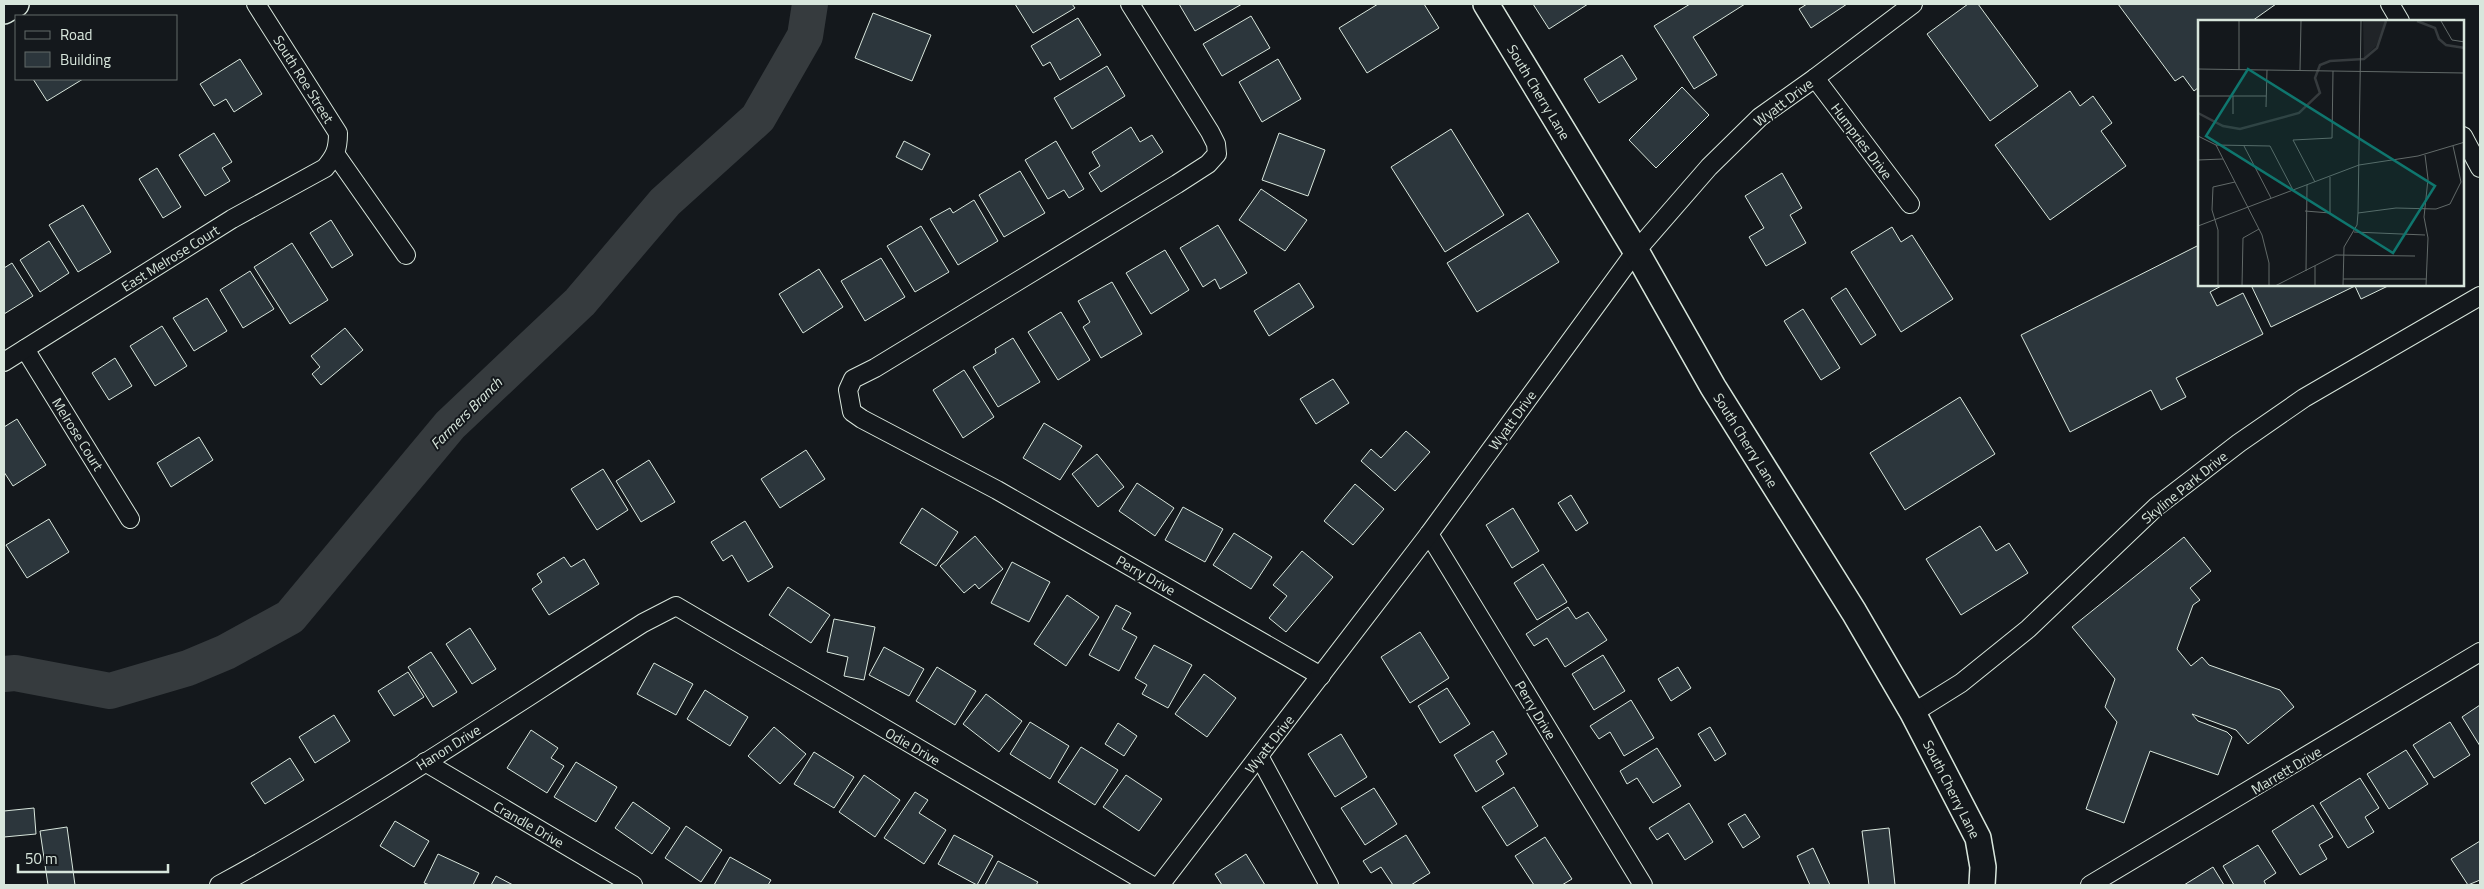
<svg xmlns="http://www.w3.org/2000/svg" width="2484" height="889" font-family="'Titillium Web',sans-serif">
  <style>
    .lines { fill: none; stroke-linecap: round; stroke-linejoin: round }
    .river { stroke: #363b3e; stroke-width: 36 }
    .building { fill: #2c363c; stroke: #d8e6dc }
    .street-casing { stroke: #d8e6dc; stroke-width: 20 }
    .secondary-casing { stroke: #d8e6dc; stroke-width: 28 }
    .street { stroke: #14181c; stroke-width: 18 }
    .secondary { stroke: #14181c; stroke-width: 25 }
    .labels { text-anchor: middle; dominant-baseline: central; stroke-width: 4; stroke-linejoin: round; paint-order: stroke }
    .street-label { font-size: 14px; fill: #d8e6dc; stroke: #14181c }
    .water-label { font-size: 15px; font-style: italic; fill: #d8e6dc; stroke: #14181c }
    .inset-river { fill: none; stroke: #363b3e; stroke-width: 2.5 }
    .inset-road { fill: none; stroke: #626a69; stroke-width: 1 }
    .view { fill: #0f766e; fill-opacity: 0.15; stroke: #0f766e; stroke-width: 2.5 }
    .inset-edge { fill: none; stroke: #d8e6dc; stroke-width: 2.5 }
  </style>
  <rect width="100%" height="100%" fill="#14181c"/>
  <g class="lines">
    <polyline class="river" points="4,674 15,673 110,691 188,668 226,652 290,617 450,425 580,302 665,202 758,118 805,36 810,4"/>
  </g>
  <g class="building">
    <polygon points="1015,4 1072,4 1075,8 1033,33"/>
    <polygon points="1179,4 1242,4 1195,31"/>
    <polygon points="1378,4 1424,4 1439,28 1367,73 1339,28"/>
    <polygon points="1533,4 1588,4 1549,29"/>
    <polygon points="1690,4 1745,4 1693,37 1717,75 1694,89 1654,26"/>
    <polygon points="1807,4 1847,4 1811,28 1799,9"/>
    <polygon points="1968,4 1978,4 2038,86 1990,121 1927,34"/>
    <polygon points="2118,4 2276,4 2252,21 2199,21 2199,87 2194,91 2183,76 2175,81"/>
    <polygon points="873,13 931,35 912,81 855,58"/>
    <polygon points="1251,16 1270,48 1222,76 1203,44"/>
    <polygon points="1078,18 1101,55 1060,80 1050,62 1043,66 1031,46"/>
    <polygon points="1622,55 1637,79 1599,103 1584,79"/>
    <polygon points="240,59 262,94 234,112 226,99 214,106 200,84"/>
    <polygon points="1278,59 1301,99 1262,122 1239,82"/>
    <polygon points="1107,66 1125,96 1072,129 1054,98"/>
    <polygon points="33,79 83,79 47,101"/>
    <polygon points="1682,87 1709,115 1656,168 1629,140"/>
    <polygon points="2070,91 2080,106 2093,96 2112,123 2101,131 2126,166 2050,220 1995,145"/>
    <polygon points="1131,127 1140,142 1152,135 1163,152 1101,192 1089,173 1100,166 1092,152"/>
    <polygon points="1451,129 1504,215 1445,252 1391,167"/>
    <polygon points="214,133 232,162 222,168 230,181 205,196 179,155"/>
    <polygon points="1279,133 1325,150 1308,196 1262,180"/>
    <polygon points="904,141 930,154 922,170 896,157"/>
    <polygon points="1056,141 1084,189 1069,198 1064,190 1048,199 1025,160"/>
    <polygon points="157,168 181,207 163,218 139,179"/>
    <polygon points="1020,171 1045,213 1004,237 979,195"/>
    <polygon points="1782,173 1802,208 1790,215 1806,243 1766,266 1749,237 1764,228 1745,196"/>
    <polygon points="1261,189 1307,220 1285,251 1239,220"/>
    <polygon points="974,200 998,241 958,265 930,219 950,208 953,213"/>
    <polygon points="83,205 111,252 78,272 49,225"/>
    <polygon points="1528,213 1559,262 1477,312 1447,263"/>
    <polygon points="331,220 353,255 332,268 310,233"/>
    <polygon points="1218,225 1247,273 1220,289 1215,279 1203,287 1180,248"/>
    <polygon points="921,226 949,272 915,292 887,246"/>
    <polygon points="1892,227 1901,242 1912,235 1953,299 1901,332 1851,252"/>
    <polygon points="49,241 69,273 40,292 20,260"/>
    <polygon points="292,243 328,300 290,324 254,267"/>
    <polygon points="2199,245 2199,285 2223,285 2210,292 2217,306 2243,293 2263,334 2176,378 2186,397 2161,410 2151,390 2070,432 2021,335"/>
    <polygon points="1165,250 1189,290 1151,314 1126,273"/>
    <polygon points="881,258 905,297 865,321 841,281"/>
    <polygon points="12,263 33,296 4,314 4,268"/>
    <polygon points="819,269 843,307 803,333 779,294"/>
    <polygon points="250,271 274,309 243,328 220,290"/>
    <polygon points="1112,282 1142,334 1101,358 1083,327 1090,322 1078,301"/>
    <polygon points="1299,283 1314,307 1269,336 1254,311"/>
    <polygon points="2251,285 2390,285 2361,299 2355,286 2271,327"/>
    <polygon points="1846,288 1876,335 1861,345 1831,298"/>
    <polygon points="207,298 227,331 194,351 173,318"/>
    <polygon points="1803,309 1840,368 1821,380 1784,321"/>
    <polygon points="1061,312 1090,360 1058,380 1028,332"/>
    <polygon points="162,326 187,366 155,386 130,346"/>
    <polygon points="345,328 363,350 321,385 312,374 320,367 311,356"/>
    <polygon points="1013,338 1040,382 998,407 973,367 996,353 995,349"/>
    <polygon points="115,358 132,386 109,400 92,373"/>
    <polygon points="964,370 994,417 963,438 933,390"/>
    <polygon points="1333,379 1349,403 1316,424 1300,399"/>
    <polygon points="1960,397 1995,454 1905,510 1870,453"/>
    <polygon points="17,419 46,465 13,486 4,472 4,427"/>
    <polygon points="1044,423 1082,446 1060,480 1023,458"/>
    <polygon points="1406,431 1430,452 1395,491 1361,461 1371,449 1381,458"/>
    <polygon points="199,437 213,460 171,487 157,463"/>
    <polygon points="806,450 825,479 780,508 761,479"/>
    <polygon points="1097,454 1124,487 1098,507 1072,474"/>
    <polygon points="649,460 675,502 641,522 616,481"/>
    <polygon points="603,469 628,510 597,530 571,489"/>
    <polygon points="1137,483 1174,508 1155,536 1119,511"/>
    <polygon points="1355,484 1384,509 1353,545 1324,521"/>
    <polygon points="1571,495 1588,523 1576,531 1558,503"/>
    <polygon points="1183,507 1223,529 1205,562 1165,540"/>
    <polygon points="922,508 958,532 936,566 900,543"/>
    <polygon points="1513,508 1539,551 1512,568 1486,525"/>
    <polygon points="49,519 69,552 27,578 6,545"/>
    <polygon points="745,521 773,567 748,582 732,555 723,561 711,542"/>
    <polygon points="1980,526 1996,551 2009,543 2028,573 1961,615 1926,559"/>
    <polygon points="1234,533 1272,557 1251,589 1213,565"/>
    <polygon points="975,536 1003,569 979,589 975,584 964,593 940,566"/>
    <polygon points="2184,537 2211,571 2190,588 2200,600 2193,605 2177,649 2191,666 2202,657 2209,665 2280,690 2294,707 2248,744 2236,730 2192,714 2198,721 2227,732 2232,737 2218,775 2150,751 2124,823 2086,809 2117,722 2105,707 2115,679 2072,627"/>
    <polygon points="1302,551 1333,577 1286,632 1269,618 1287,596 1273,585"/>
    <polygon points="564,557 571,567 584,559 599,584 549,615 532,589 542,582 537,574"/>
    <polygon points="1012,562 1050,582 1029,622 991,603"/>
    <polygon points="1543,564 1567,602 1537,620 1514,583"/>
    <polygon points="788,587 830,615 811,643 769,615"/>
    <polygon points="1067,595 1099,617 1066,666 1034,644"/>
    <polygon points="1116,605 1131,613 1122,629 1137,637 1119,671 1089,655"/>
    <polygon points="1568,607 1576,619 1588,612 1607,640 1565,667 1547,638 1534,646 1526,634"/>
    <polygon points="834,619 875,627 864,680 844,676 848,657 827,652"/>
    <polygon points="470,628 496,669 472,684 446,644"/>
    <polygon points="1420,632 1449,678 1410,703 1381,657"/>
    <polygon points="1154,645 1192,665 1168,708 1142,694 1147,685 1135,678"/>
    <polygon points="884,647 924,669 909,696 869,675"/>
    <polygon points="431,652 457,692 433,707 408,667"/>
    <polygon points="1603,655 1625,691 1594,710 1572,674"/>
    <polygon points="654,663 693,684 676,715 637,694"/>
    <polygon points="937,667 976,691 955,725 916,701"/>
    <polygon points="1678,667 1691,688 1671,701 1658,679"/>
    <polygon points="408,672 424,697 394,716 378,691"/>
    <polygon points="1204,674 1236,698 1207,737 1175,714"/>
    <polygon points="1447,688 1470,724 1440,743 1418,706"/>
    <polygon points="705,690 748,717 730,746 687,719"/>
    <polygon points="986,694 1022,721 999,752 963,724"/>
    <polygon points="1631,700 1654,738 1624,756 1610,732 1599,739 1590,726"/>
    <polygon points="2480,705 2480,746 2462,717"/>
    <polygon points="334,715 350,741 315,763 299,737"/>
    <polygon points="1030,722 1069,746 1050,779 1010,754"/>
    <polygon points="2450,722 2470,755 2434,778 2413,745"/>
    <polygon points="1118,723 1137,736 1124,756 1105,744"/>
    <polygon points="774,727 806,754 780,784 748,756"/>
    <polygon points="1710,727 1726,754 1715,761 1698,734"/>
    <polygon points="531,730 558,748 551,758 564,766 547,793 507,768"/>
    <polygon points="1493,731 1507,754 1496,761 1504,774 1476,792 1454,755"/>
    <polygon points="1341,734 1367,777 1335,797 1308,754"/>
    <polygon points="1081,747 1118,770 1095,805 1058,782"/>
    <polygon points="1657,748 1681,786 1653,803 1637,778 1627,784 1620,771"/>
    <polygon points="2406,750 2428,784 2389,809 2367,774"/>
    <polygon points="814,752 854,777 834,808 794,784"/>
    <polygon points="290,758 304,780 265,804 251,783"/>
    <polygon points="576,762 617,787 596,822 554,797"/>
    <polygon points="864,775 900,800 875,837 839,812"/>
    <polygon points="1126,775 1162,799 1139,831 1103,807"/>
    <polygon points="2360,778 2379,808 2365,817 2374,832 2348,848 2320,803"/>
    <polygon points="1514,787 1538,826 1507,846 1482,807"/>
    <polygon points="1374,788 1397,824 1365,845 1341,808"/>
    <polygon points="915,792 928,800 919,813 946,830 924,864 884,838"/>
    <polygon points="633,802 670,828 652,854 615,828"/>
    <polygon points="1689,803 1713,842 1685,860 1668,833 1657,840 1649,828"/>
    <polygon points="2313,805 2333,837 2319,845 2327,859 2300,875 2272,831"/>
    <polygon points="34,808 36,834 4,837 4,811"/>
    <polygon points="1745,814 1760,837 1743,848 1728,824"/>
    <polygon points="395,821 429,841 414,867 380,846"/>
    <polygon points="686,826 722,850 701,882 665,858"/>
    <polygon points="67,827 75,885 48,885 40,831"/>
    <polygon points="1889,828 1895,885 1869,885 1862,831"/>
    <polygon points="954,835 993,856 977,885 938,864"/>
    <polygon points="1406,835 1430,873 1411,885 1393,885 1381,867 1371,873 1363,861"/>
    <polygon points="1545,837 1572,879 1562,885 1534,885 1515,856"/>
    <polygon points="2480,841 2480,880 2468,885 2451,859"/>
    <polygon points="2258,845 2276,873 2264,881 2266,885 2234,885 2223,866"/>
    <polygon points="1813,848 1830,885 1810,885 1797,856"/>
    <polygon points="438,854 479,873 473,885 430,885 424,883"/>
    <polygon points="1246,854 1265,885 1222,885 1215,874"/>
    <polygon points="730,857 771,880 768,885 714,885"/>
    <polygon points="998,861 1038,882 1036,885 985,885"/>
    <polygon points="2213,867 2224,885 2184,885"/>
    <polygon points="496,876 513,885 491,885"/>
  </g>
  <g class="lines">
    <g class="street-casing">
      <g id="street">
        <polyline points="1130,4 1210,132 1216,144 1217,154 1208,164 1177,184 875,368 853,379 848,390 852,412 862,419 997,490 1321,676"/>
        <polyline points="2390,4 2400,21"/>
        <polyline points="1815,78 1910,204"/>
        <polyline points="2463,136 2480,168"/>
        <polyline points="336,155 406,255"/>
        <polyline points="25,349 130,519"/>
        <path d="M4 362 232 219 325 168C335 156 338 150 338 133L256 4"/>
        <polyline points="1429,534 1643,885"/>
        <polyline points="1913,713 1961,683 2028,629 2156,507 2239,443 2304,398 2480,296"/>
        <polyline points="1259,756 1329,885"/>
        <polyline points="425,762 633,885"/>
        <path d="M219 885C365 806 503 712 643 623L676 606 1151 885"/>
        <polyline points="1160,885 1429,534 1636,251 1709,167 1760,117 1815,78 1913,4"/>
        <polyline points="2090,885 2480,652"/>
      </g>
    </g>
    <g class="secondary-casing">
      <g id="secondary">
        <polyline points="1486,4 1636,251 1713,387 1854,612 1913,713 1978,838 1983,867 1982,885"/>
        <polyline points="4,11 16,4"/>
      </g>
    </g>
    <use href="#street" class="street"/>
    <use href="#secondary" class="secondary"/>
  </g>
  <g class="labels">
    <g class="street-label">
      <text transform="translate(304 79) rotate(58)">South Roe Street</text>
      <text transform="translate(1539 92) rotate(59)">South Cherry Lane</text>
      <text transform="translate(1783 102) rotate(-37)">Wyatt Drive</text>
      <text transform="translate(1862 141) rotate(53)">Humpries Drive</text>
      <text transform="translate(170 258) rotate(-32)">East Melrose Court</text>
      <text transform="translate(1512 420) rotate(-54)">Wyatt Drive</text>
      <text transform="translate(78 434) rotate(58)">Melrose Court</text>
      <text transform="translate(1746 440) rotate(58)">South Cherry Lane</text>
      <text transform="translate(2184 487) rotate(-39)">Skyline Park Drive</text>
      <text transform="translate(1146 575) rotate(30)">Perry Drive</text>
      <text transform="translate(1536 710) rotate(59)">Perry Drive</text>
      <text transform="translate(1269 744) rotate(-52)">Wyatt Drive</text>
      <text transform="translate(913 746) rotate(30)">Odie Drive</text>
      <text transform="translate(448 747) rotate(-32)">Hanon Drive</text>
      <text transform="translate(2286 770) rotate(-31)">Marrett Drive</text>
      <text transform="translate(1952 789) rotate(63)">South Cherry Lane</text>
      <text transform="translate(529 824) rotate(30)">Crandle Drive</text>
    </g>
    <g class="water-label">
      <text transform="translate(466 413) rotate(-45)">Farmers Branch</text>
    </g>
  </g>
  <g transform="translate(2198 20)">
    <rect width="266" height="266" fill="#14181c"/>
    <path d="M165 1H188L178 26 166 38Z" fill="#202428"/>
    <path class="inset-river" d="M219 1 237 8 241 19 248 25 267 28M0 93 25 106 42 109 101 93 122 73 117 58 122 45 132 41 166 39 179 28 188 1"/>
    <path class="inset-road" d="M243 1 254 20 267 22M0 49 267 53M41 50V1M102 50 103 1M0 76H68M68 87 69 50M35 94V76M0 116 18 125 72 126 95 170M18 125 64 215 71 243V266M46 126 73 178M227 135 230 159 226 197 230 218 228 266M0 140 25 139M117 162 95 120 134 118 135 51M107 191 132 193V157M160 193 198 188 238 189 252 184 263 162 255 126M0 206 161 145 220 136 267 122M156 212 227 215M117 246V266M108 251 109 165M145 259H228M20 266V210L14 190 15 167 37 162M44 266 45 218 61 209M77 266 138 235 217 236M145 266 146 227 159 205 160 193 163 1"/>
    <path class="view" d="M50 49 237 166 195 233 8 116Z"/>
    <rect width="266" height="266" class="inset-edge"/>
  </g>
  <rect width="2484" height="889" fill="none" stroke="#d8e6dc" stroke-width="10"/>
  <rect x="15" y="15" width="162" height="65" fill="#14181c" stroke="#626a69"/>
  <rect x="25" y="31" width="25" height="8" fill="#14181c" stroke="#626a69"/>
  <text x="60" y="40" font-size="15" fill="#d8e6dc">Road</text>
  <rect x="25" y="52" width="25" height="15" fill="#2c363c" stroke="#626a69"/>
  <text x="60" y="65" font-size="15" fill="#d8e6dc">Building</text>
  <path d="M18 864v8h150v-8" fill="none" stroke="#d8e6dc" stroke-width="2.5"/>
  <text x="25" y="864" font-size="15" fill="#d8e6dc" stroke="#14181c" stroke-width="4" paint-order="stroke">50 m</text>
</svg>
